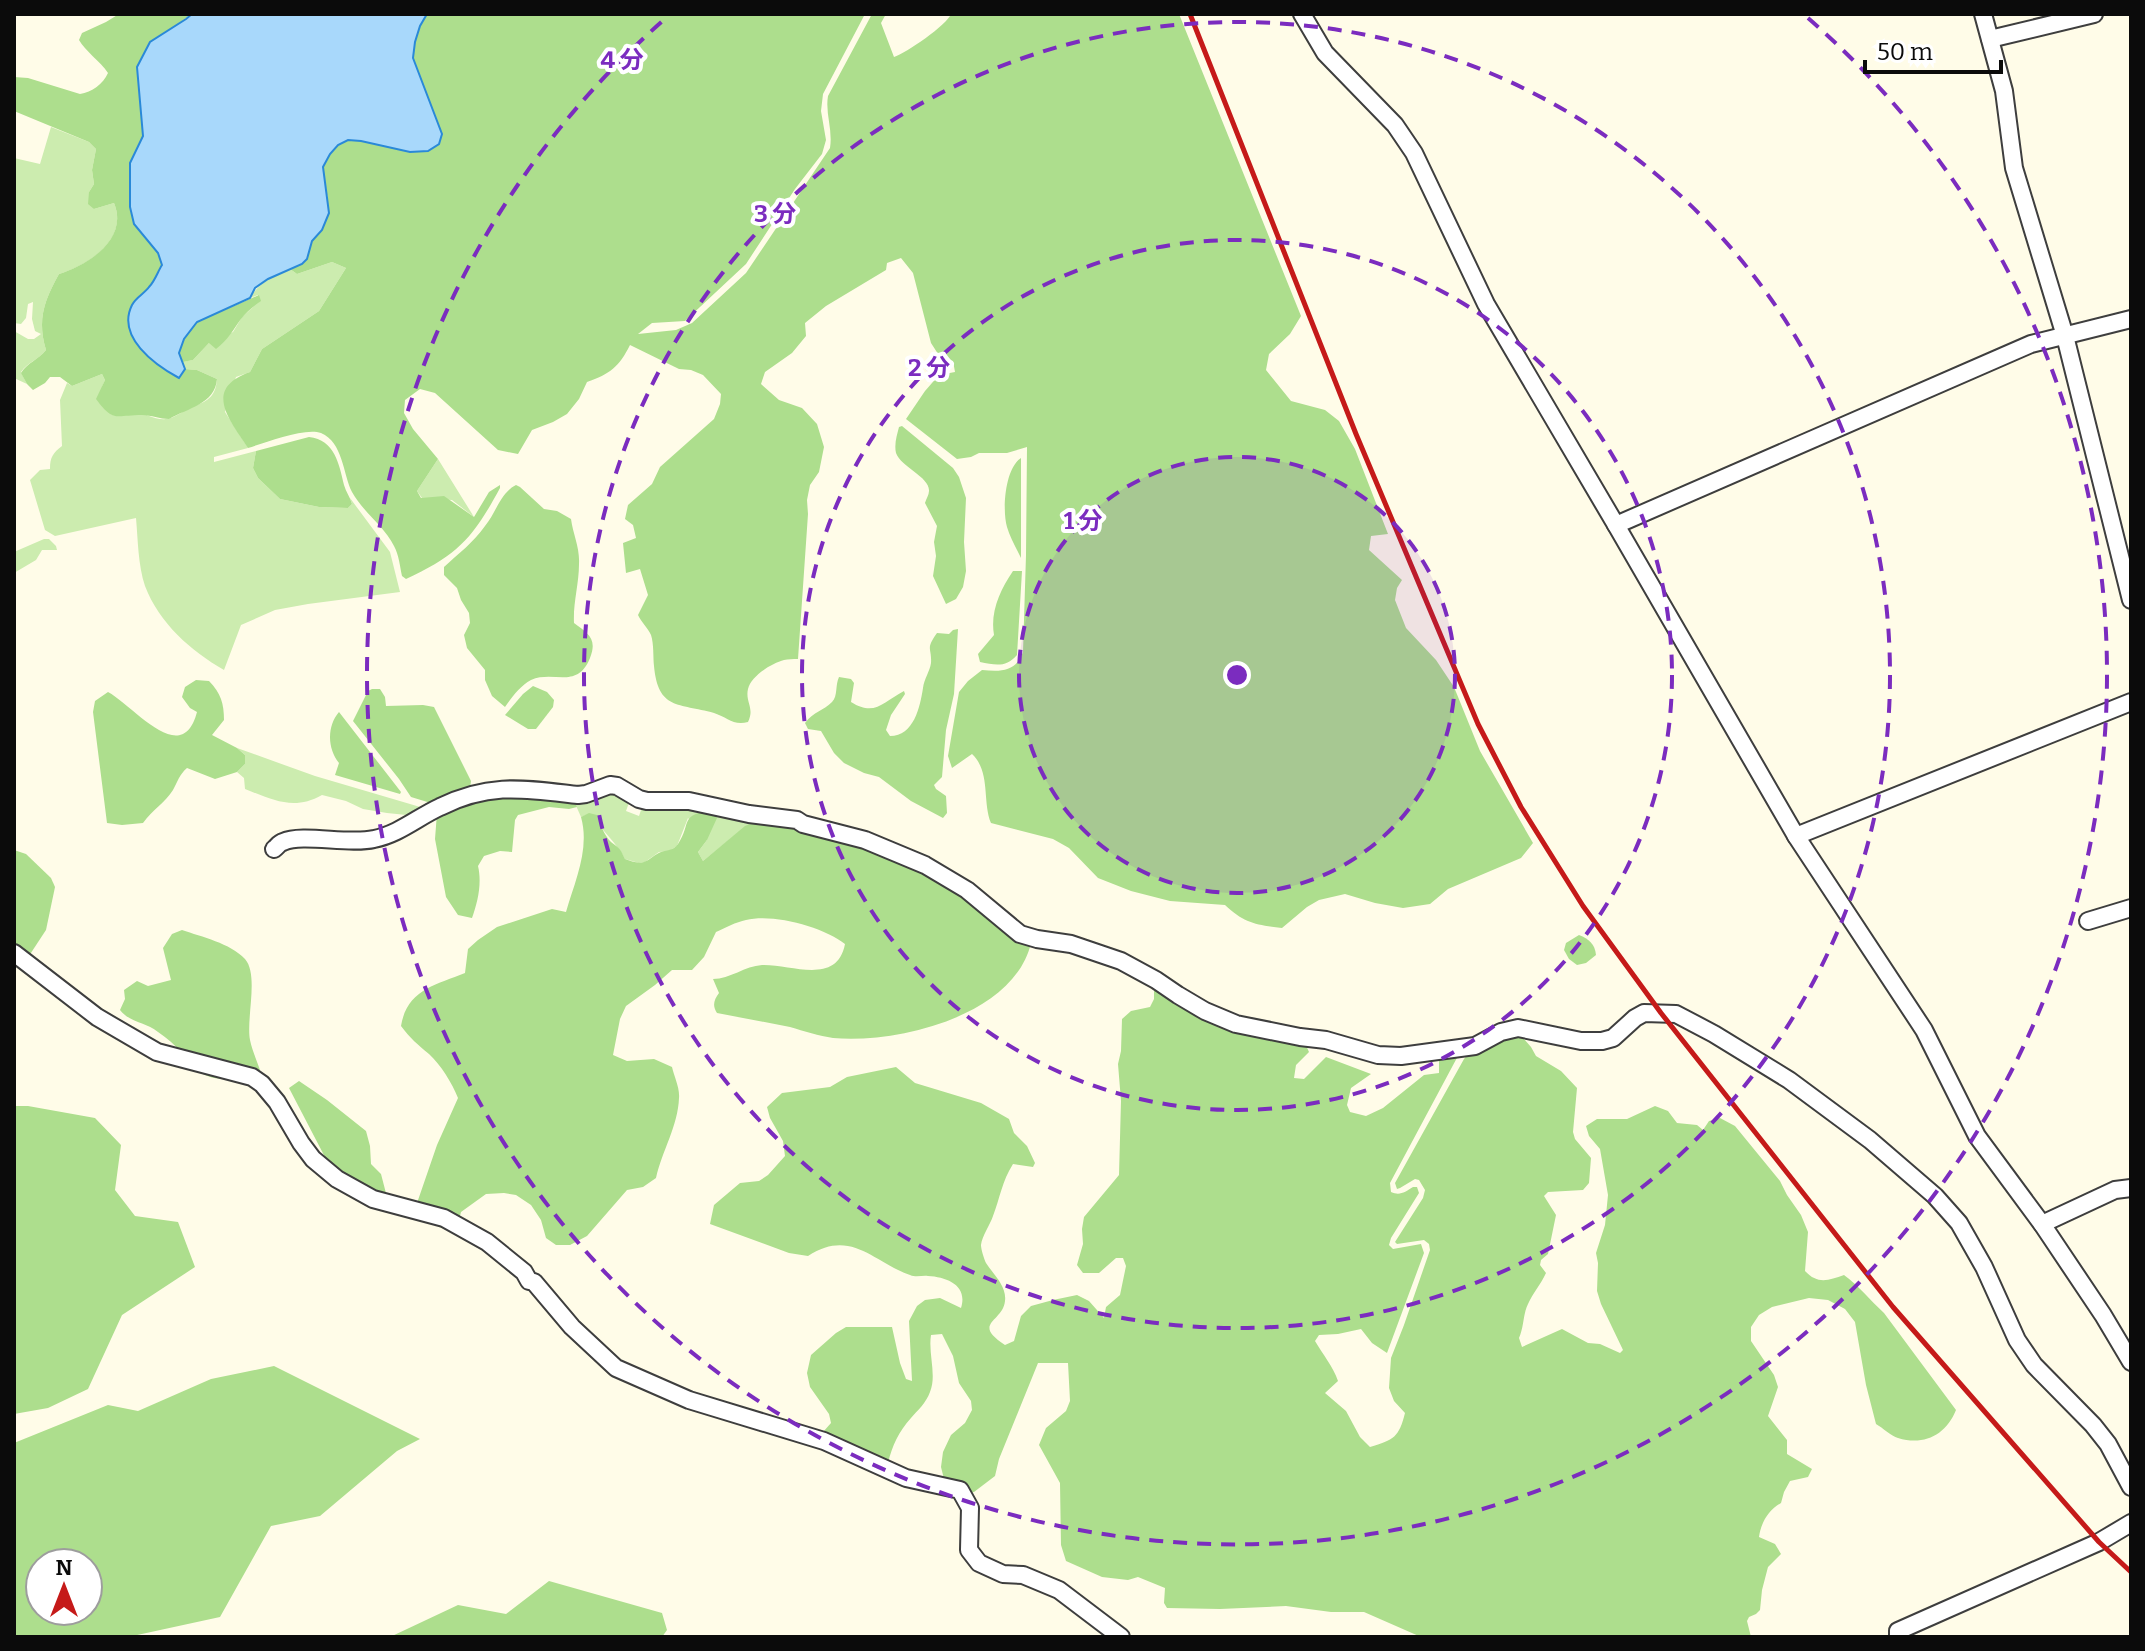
<svg xmlns="http://www.w3.org/2000/svg" width="2145" height="1651" font-family="Bitter,'Noto Sans JP',serif">
  <style>
    .green { fill: #ccecaf }
    .forest { fill: #adde8d; fill-rule: evenodd }
    .water { fill: #a8d8fb; stroke: #2a89d8; stroke-width: 2 }
    .lines { fill: none; stroke-linecap: round; stroke-linejoin: round }
    .street-casing { stroke: #3e3e3e; stroke-width: 20 }
    .street { stroke: #fff; stroke-width: 16 }
    .rail { stroke: #c51a19; stroke-width: 5 }
    .ring { fill: none; stroke: #7b2cbf; stroke-width: 4; stroke-dasharray: 14 10 }
    .centre { fill: #7b2cbf; stroke: #fff; stroke-width: 4 }
    .ring-label { font-size: 24px; text-anchor: middle; font-weight: bold; fill: #7b2cbf; stroke: #fff; stroke-width: 8; stroke-linejoin: round; paint-order: stroke }
  </style>
  <rect width="100%" height="100%" fill="#fffce8"/>
  <g class="green">
    <path d="M51 127 89 142 96 149 92 170 94 184 89 192 94 209 114 203C129 239 89 265 59 274 44 301 37 320 46 350 38 360 28 362 21 372L27 384 14 378V331L28 339H34L41 334 35 331 32 319 33 302 28 304 26 318 21 324 14 323V158L40 164Z"/>
    <path d="M332 262 346 268 319 311 262 349 250 372 236 377 225 412 248 448 214 457V462L256 451 253 468 258 478 280 499 319 507 348 508 352 504 350 498 390 552 400 592 308 604 275 610 241 625 224 670C191 651 159 623 145 586 138 565 138 540 136 518L55 536 45 530 30 480 40 470 50 469C50 457 53 453 62 446L60 400 67 383 72 386 102 374 105 380 102 387C119 398 151 425 171 418 179 415 186 409 194 406 209 401 216 395 217 379L197 370 185 369 182 362 193 360 209 343 233 332 242 317 260 301 258 295 250 298C259 282 274 276 290 269L297 274Z"/>
    <polygon points="438,459 474,517 452,500 422,498 417,491"/>
    <polygon points="44,539 49,539 56,546 57,550 42,550 36,560 14,573 14,552"/>
    <path d="M237 748 315 776 427 809 416 816 387 813 363 809 346 801 322 795C294 811 273 800 245 789L244 778 237 772 245 764V755Z"/>
    <path d="M606 790 631 797 626 811 639 816 643 804 690 805 760 820 745 827 703 861 698 852 707 840 688 818 677 846 669 851 659 852 645 862 639 863 625 859C618 845 600 827 589 814L581 817 574 801Z"/>
  </g>
  <g class="forest">
    <path d="M119 14H191L174 27 137 67 143 136 130 163V207L134 224 158 253 162 265 150 287 139 296 179 378 185 369 197 370 217 379C215 404 188 408 169 419 160 419 151 415 142 415 115 415 114 423 96 399L105 380 102 374 72 386 60 377H50L45 383 33 390 27 384 21 373C28 362 38 360 46 350 37 320 44 301 59 274 88 265 129 239 114 203L94 209 88 204 89 192 94 184 92 170 96 149 89 142 14 111V77L28 78 80 94C92 92 103 84 108 73 100 61 85 51 79 40L82 33 106 22Z"/>
    <path d="M427 14H865L823 94 821 111 826 140 822 154 795 189 746 264 685 321 652 323 638 334 676 330 692 323 746 273 830 148C833 130 825 113 828 96L872 14H886L881 23 894 57C906 53 947 25 951 14H1179L1301 316 1290 334 1269 354 1266 370 1291 401 1325 410 1339 421 1355 449 1388 534 1371 536 1369 550 1402 580 1397 588 1395 600 1406 628 1436 660 1454 687 1480 751 1533 843 1521 858 1448 889 1430 904 1403 908 1375 903 1345 894 1319 900 1307 907 1282 928C1256 925 1244 923 1225 905L1170 901 1131 891 1098 878 1069 848 1053 839 991 823C982 801 991 772 972 754L952 768 948 756 959 692 968 681 982 670C1001 672 1016 672 1023 652L1026 555 1027 447 1007 453H979L971 457 957 459 906 419 925 391 939 375 955 372 953 361 940 357 931 343 913 273 901 258 887 263 886 270 826 306 805 323 806 336 792 353 765 372 761 384 779 400 802 408 817 424 824 447 819 472 810 485 807 500 808 514 798 659C793 659 788 659 784 660 772 663 751 676 748 689 745 702 755 708 748 722 733 726 727 717 714 713 678 703 658 710 654 666 653 657 654 644 651 635 648 628 641 622 638 615L648 595 640 569 626 573 623 543 636 538 633 525 625 519 628 505 652 484 660 467 714 419 720 404 721 394 703 375 691 370 679 369 630 345C619 367 610 374 587 382L579 399 567 414 553 422 532 430 518 454 498 450 435 393 420 389 405 400 404 413 413 429 438 459 417 491 421 498 444 496 474 517 489 492 500 485V488C473 538 458 555 406 579L402 576C400 567 399 555 394 546 384 526 363 512 352 492 343 474 343 442 321 433 305 427 265 443 248 448 230 420 202 389 250 372L262 349 319 311 346 268 332 262 297 274 290 269 302 264 312 241 322 230 328 201 323 167 330 154 338 145 348 140 442 134 413 58 415 42 420 26Z"/>
    <path d="M259 295 261 301C254 306 246 312 241 319 233 330 228 340 216 349L209 343 193 360 183 362 179 353 184 339 197 322Z"/>
    <path d="M902 426 953 468 959 477 966 498 964 542 966 571 963 587 956 599 946 604 933 576 936 556 934 542 937 526 925 503C926 499 929 495 929 491 930 477 901 467 896 453 894 444 897 435 899 427Z"/>
    <path d="M309 437C335 440 339 464 344 485 346 492 350 497 352 504L348 508 319 507 280 499 258 478 253 468 256 451Z"/>
    <path d="M1021 458V558C1016 548 1010 537 1007 527 1002 510 1005 468 1021 458Z"/>
    <path d="M516 485 520 487 544 509 557 511 571 519C573 534 580 548 579 564 579 584 573 603 574 623 587 633 598 638 590 658 577 690 554 670 531 680 520 686 512 697 505 707L492 696 485 680V670L467 648 464 635 470 623 469 613 461 600 457 588 444 575V567C458 554 474 542 485 526 496 513 500 493 516 485Z"/>
    <path d="M1013 571H1022L1017 655C1006 668 995 665 980 662L978 654 994 635C990 612 1000 590 1013 571Z"/>
    <path d="M958 629 954 694 946 730 942 777 934 785 936 789 946 796 947 813 943 818 911 801 879 777 864 773 844 763 834 753 821 731 808 729 805 723C814 711 823 711 832 702 838 696 835 685 839 677L851 679 854 683 851 702C875 717 883 702 904 691L905 694 891 715 886 730 890 736C914 736 920 707 923 688 924 679 930 671 931 663 932 647 925 650 937 633L949 634 953 630Z"/>
    <path d="M196 680 209 681C221 693 224 704 224 720L212 735 237 748 245 755V764L237 772 215 779 187 768C179 775 178 781 173 790 165 803 152 810 143 823L122 825 107 823 93 712 95 701 108 692C134 706 182 769 197 712L190 708 182 697 185 687Z"/>
    <polygon points="533,686 547,692 554,700 553,707 536,729 528,729 505,715 523,694"/>
    <polygon points="372,689 380,689 385,697 386,706 423,705 434,707 471,781 470,788 434,804 411,797 399,779 353,721 368,691"/>
    <path d="M339 712 401 792 400 794 335 775 339 763C327 748 327 726 339 712Z"/>
    <path d="M478 795 574 801 577 807 569 809 549 807 518 815 515 820 512 852 500 851 484 856 478 866C482 883 478 901 472 918L458 915 446 897 435 839 437 813Z"/>
    <path d="M712 811 717 818 707 840 698 852 703 861 745 826 760 820 811 830 923 867 1031 943C1014 1016 897 1044 833 1038 819 1036 804 1031 790 1027 766 1022 742 1018 717 1013 712 1005 714 1000 719 993L713 979C730 979 745 966 762 965 791 964 837 986 845 944 824 927 773 913 746 920 736 922 725 928 716 932L704 957 692 970H672L655 985 626 1006 620 1019 613 1055 627 1061 654 1059 672 1067C674 1076 680 1088 679 1098 678 1126 662 1151 656 1178L643 1187 627 1190 587 1236 570 1245H556L546 1238 541 1220 531 1205 516 1195 504 1193 486 1194 461 1212 459 1220 449 1230 439 1227 416 1206 437 1145 458 1098C452 1083 441 1065 429 1054 418 1045 410 1038 401 1026 407 990 435 985 465 973L468 949 478 940 497 927 552 909 566 912C575 881 590 849 581 817L589 813 597 815C600 824 604 835 611 842 620 849 620 848 625 859 631 861 638 864 644 862 650 860 655 854 661 852 668 850 674 850 678 844 692 823 679 814 712 811Z"/>
    <polygon points="14,850 26,854 51,878 55,887 46,930 23,965 14,964"/>
    <path d="M182 930C202 937 230 943 245 959 259 975 246 1018 250 1040 252 1050 257 1061 260 1070 239 1079 213 1085 194 1068 189 1065 185 1058 182 1053 175 1045 167 1038 158 1032 146 1022 130 1023 120 1010L125 999 124 990 137 981 148 986 171 980 163 948 172 934Z"/>
    <path d="M1579 935C1589 939 1595 944 1596 955L1586 963 1577 965 1569 959 1564 950 1566 943Z"/>
    <path d="M1163 990 1304 1041 1309 1052 1296 1065 1294 1078 1304 1079 1326 1057 1371 1074 1351 1088 1347 1105 1350 1112 1366 1116 1383 1108 1424 1075 1439 1073V1055L1459 1054 1390 1183 1391 1192C1400 1196 1405 1192 1413 1187H1417L1419 1193 1391 1238 1389 1245 1393 1249 1421 1244 1424 1253 1387 1353 1372 1343 1361 1329 1338 1334 1319 1335 1315 1341C1323 1355 1333 1366 1338 1381L1325 1393 1346 1411 1360 1437 1370 1447C1394 1440 1399 1437 1405 1413L1394 1401 1389 1388 1391 1358 1404 1325 1430 1250 1429 1244 1424 1240 1397 1244 1395 1242 1423 1198 1425 1190 1419 1180 1415 1179 1400 1188 1397 1189 1395 1183 1464 1059 1468 1054 1517 1031 1531 1047 1536 1056 1561 1071 1577 1088 1573 1132 1575 1139 1591 1158 1589 1183 1583 1190 1548 1192 1544 1196 1556 1215 1548 1254 1541 1260 1540 1265 1546 1273C1541 1284 1533 1293 1528 1304 1523 1314 1524 1327 1519 1338L1522 1347 1562 1329 1588 1343 1600 1344 1620 1353 1623 1350 1601 1304 1597 1291 1598 1263 1596 1253 1605 1225 1608 1195 1600 1149 1589 1136 1586 1126 1597 1119H1627L1655 1106 1668 1111 1677 1123 1697 1125 1703 1130 1709 1121 1720 1118 1735 1126 1780 1181 1787 1195 1801 1215 1808 1232 1805 1271C1818 1285 1829 1280 1844 1275 1859 1286 1870 1300 1884 1313L1956 1410C1946 1435 1924 1446 1898 1438 1891 1436 1883 1428 1876 1424L1866 1385 1855 1322 1845 1309 1828 1300 1809 1298 1772 1307 1759 1315 1751 1327V1341L1774 1375 1778 1387 1768 1416 1787 1440V1454L1812 1469 1808 1477 1790 1481 1784 1492 1781 1503C1769 1510 1761 1522 1759 1537L1775 1544 1781 1554 1768 1567 1762 1590 1760 1610 1756 1614 1749 1617 1747 1621 1751 1637H1421L1364 1612H1331L1286 1606 1220 1609 1167 1608 1164 1603 1165 1588 1138 1577 1128 1580 1102 1577 1066 1561 1061 1545 1060 1483 1039 1445 1046 1428 1066 1411 1070 1401 1068 1363H1038L999 1459 995 1476 974 1492 969 1493 945 1483 941 1467 943 1452 951 1435 965 1423 972 1410 971 1401 959 1383 953 1356 942 1334 931 1335C928 1354 937 1375 930 1392 926 1403 918 1410 911 1418 899 1431 892 1446 888 1463L831 1441 823 1432 831 1423 829 1414 810 1387 807 1373 811 1355 836 1333 846 1327H892L900 1363 906 1379 912 1381 909 1321 917 1306 925 1300 940 1298 961 1308C968 1286 948 1277 928 1276 922 1275 917 1278 910 1275 873 1262 851 1228 808 1256L789 1253 710 1224 714 1205 740 1183 759 1181 768 1175 785 1156 783 1141 770 1118 767 1107 782 1093 830 1087 847 1077 896 1067 915 1083 981 1103 1009 1119 1014 1133 1027 1146 1035 1163 1033 1167 1013 1164C1002 1181 1000 1198 993 1216 990 1225 982 1236 981 1245 981 1249 984 1259 986 1263 993 1274 1007 1286 1005 1301 1003 1322 971 1323 1005 1345L1014 1341 1021 1316 1031 1306 1053 1300 1077 1295 1089 1301 1104 1318 1106 1307 1120 1295 1126 1266 1123 1258H1116L1099 1273H1083L1077 1265 1083 1244 1082 1229 1084 1217 1119 1175 1121 1101 1118 1064 1121 1051 1122 1019 1131 1011 1150 1007 1154 999V991Z"/>
    <polygon points="299,1081 327,1100 366,1131 370,1146 371,1164 381,1174 388,1201 376,1203 327,1161 289,1088"/>
    <polygon points="14,1106 28,1106 95,1118 121,1145 115,1190 135,1216 178,1222 195,1267 122,1315 88,1389 48,1408 14,1414"/>
    <path d="M274 1366 420 1439 397 1451 320 1516 271 1526 220 1617 128 1637H14V1443L108 1405 138 1411 211 1379ZM40 1563H88V1611H40Z"/>
    <polygon points="549,1581 662,1613 667,1630 662,1637 390,1637 458,1605 506,1614"/>
  </g>
  <path class="water" d="M192 14H427L420 26 415 42 413 58 442 134 439 144 428 151 410 152 361 141 348 140 338 145 330 154 323 167 329 213 322 230 312 241 307 259 302 264 268 279 255 288 250 298 197 322 184 339 179 353 185 369 179 378C155 365 116 337 132 305 136 297 144 294 149 287 155 281 158 271 162 265L158 253 134 224 130 207V163L143 136 137 67 150 42 186 19Z"/>
  <g class="lines">
    <g class="street-casing">
      <g id="street">
        <polyline points="1302,14 1325,53 1395,125 1414,153 1486,304 1616,525 1796,836 1924,1030 1977,1136 2042,1224 2103,1315 2131,1362"/>
        <polyline points="1983,14 2004,91 2014,168 2065,336 2131,600"/>
        <polyline points="1990,39 2094,14"/>
        <polyline points="1616,525 2031,344 2131,319"/>
        <polyline points="1796,836 2131,702"/>
        <path d="M274 849C277 847 279 843 283 842 302 833 349 845 374 839 399 834 418 817 440 807 490 782 525 789 578 795L586 794 610 785 617 786 639 799 647 801H689L749 814 797 820 803 824 865 840 925 865 967 890 1020 934 1037 939 1071 944 1121 961 1156 980 1178 995 1205 1011 1236 1024 1300 1037 1326 1040 1378 1055 1401 1056 1475 1046 1501 1032 1518 1028 1581 1041H1602L1613 1038 1635 1018 1644 1013 1676 1014 1714 1034 1789 1080 1870 1140 1935 1196 1959 1223 1984 1267 2017 1340 2034 1365 2093 1425 2108 1444 2131 1487"/>
        <polyline points="2088,921 2131,908"/>
        <polyline points="14,953 97,1017 157,1052 252,1077 262,1084 277,1102 301,1143 313,1159 337,1179 373,1199 444,1218 487,1242 524,1272 529,1281 534,1282 572,1327 616,1368 689,1400 824,1441 906,1478 960,1490 970,1508 969,1550 979,1563 1003,1574 1023,1575 1059,1590 1121,1637"/>
        <polyline points="2042,1224 2115,1190 2131,1188"/>
        <polyline points="1898,1637 1898,1631 2099,1542 2131,1523"/>
      </g>
    </g>
    <use href="#street" class="street"/>
    <polyline class="rail" points="1190,14 1356,434 1478,724 1521,807 1583,906 1661,1013 1893,1307 2099,1542 2131,1572"/>
  </g>
  <circle cx="1237" cy="675" r="218" fill="#7b2cbf" fill-opacity=".12"/>
  <g class="ring">
    <circle cx="1237" cy="675" r="218"/>
    <circle cx="1237" cy="675" r="435"/>
    <circle cx="1237" cy="675" r="653"/>
    <path d="M1808 18A870 870 0 1 1 666 18"/>
  </g>
  <circle cx="1237" cy="675" r="12" class="centre"/>
  <g class="ring-label">
    <text x="622" y="68">4 分</text>
    <text x="775" y="222">3 分</text>
    <text x="929" y="376">2 分</text>
    <text x="1083" y="529">1 分</text>
  </g>
  <rect width="2145" height="1651" fill="none" stroke="#0b0b0b" stroke-width="32"/>
  <g transform="translate(64 1587)"><circle r="38" fill="#ffffff" stroke="#9d9d9d" stroke-width="2"/>
  <path d="M0-6L14 30L0 20L-14 30Z" fill="#c51a19"/>
  <text y="-12" font-size="22" font-weight="bold" text-anchor="middle" fill="#0b0b0b">N</text>
  </g>
  <path d="M1865 60v12h136v-12" fill="none" stroke="#0b0b0b" stroke-width="4"/>
  <text x="1877" y="60" font-size="24" fill="#0b0b0b" stroke="#ffffff" stroke-width="6" paint-order="stroke">50 m</text>
</svg>
